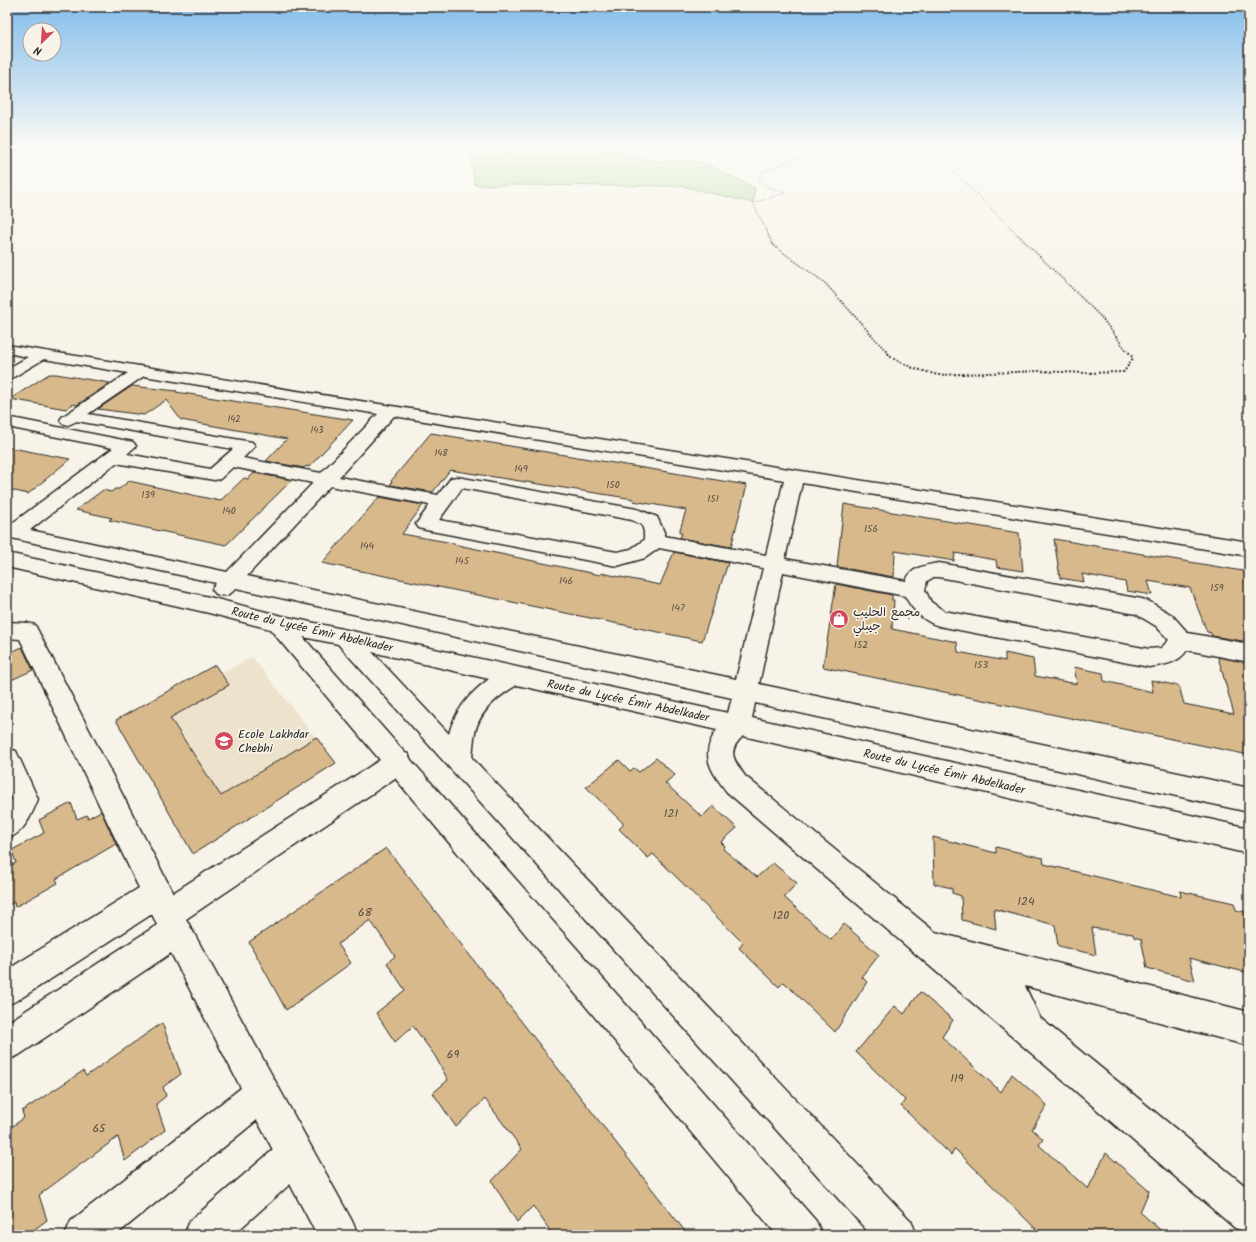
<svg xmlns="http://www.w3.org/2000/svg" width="1256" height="1242" font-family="Kalam,'Playpen Sans Arabic',sans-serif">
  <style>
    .built { fill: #ede2cc }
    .green { fill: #adda98; stroke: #6c8262 }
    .building { fill: #d7b98b; stroke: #2b2b2b }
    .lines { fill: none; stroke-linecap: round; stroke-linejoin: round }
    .minor-casing { stroke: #2b2b2b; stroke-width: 3 }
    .path-far2 { stroke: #2b2b2b; stroke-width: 1; stroke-dasharray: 1.5 1.5; stroke-linecap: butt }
    .path-far1 { stroke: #2b2b2b; stroke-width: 1.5; stroke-dasharray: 1.5 1.5; stroke-linecap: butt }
    .path { stroke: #2b2b2b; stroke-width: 2; stroke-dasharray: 2 2; stroke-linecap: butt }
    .minor { fill: #f7f3e8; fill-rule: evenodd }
    .labels { text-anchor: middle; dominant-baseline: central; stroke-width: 3.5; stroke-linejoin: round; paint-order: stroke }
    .far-number-label { font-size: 9px; fill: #564e43 }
    .number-label { font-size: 10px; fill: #564e43 }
    .poi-label { font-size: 12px; fill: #2b2b2b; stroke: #f7f3e8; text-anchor: start }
    .street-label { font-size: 12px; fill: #2b2b2b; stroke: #f7f3e8 }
    .near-number-label { font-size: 12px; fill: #564e43 }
  </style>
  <rect width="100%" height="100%" fill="#f7f3e8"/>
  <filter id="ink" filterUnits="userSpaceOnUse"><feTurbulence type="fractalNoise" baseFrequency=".025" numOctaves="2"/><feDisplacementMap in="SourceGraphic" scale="8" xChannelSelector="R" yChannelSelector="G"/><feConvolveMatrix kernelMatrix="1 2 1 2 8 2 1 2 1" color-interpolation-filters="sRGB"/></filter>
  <g filter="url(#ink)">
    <polygon class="built" points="252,657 336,763 193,854 116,720 215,665 221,674"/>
    <polygon class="green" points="469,147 600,147 604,149 653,161 702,162 755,188 753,203 681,186 475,185"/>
    <g class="building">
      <polygon points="49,374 56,374 110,383 77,405 73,404 66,409 10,399"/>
      <polygon points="132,386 177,391 176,392 353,420 309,467 306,466 304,468 266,461 287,439 181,420 166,400 144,415 98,409"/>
      <polygon points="431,433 747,485 731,547 680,538 682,533 679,533 686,510 633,501 634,499 450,470 433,492 390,485 392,482 391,481"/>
      <polygon points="7,447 43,454 70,459 28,494 7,489"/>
      <polygon points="254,473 292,480 226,545 109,520 112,518 76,510 103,490 111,492 115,489 119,489 129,481 220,501 244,478 248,479"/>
      <polygon points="379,497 423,505 402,534 453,543 453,544 600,575 601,573 660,585 674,552 728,563 702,641 322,563"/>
      <polygon points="844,504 1019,533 1023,571 997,567 996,560 955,553 954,561 895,551 894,577 838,567 837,566"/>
      <polygon points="1054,539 1243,571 1249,584 1249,642 1212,636 1211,633 1207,632 1190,588 1148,581 1152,595 1127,591 1125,582 1082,574 1084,582 1060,578"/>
      <polygon points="836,584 892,595 892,600 894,600 892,629 957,642 958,652 1005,661 1005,653 1033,659 1035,676 1077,684 1074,667 1103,673 1104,681 1153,692 1151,680 1179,686 1184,704 1234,714 1218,657 1249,663 1249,755 823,667"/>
      <polygon points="22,647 33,670 7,682 7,654"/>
      <polygon points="215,665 229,685 170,718 221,796 316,737 336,763 193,854 116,720"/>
      <polygon points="656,758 675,775 665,783 702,817 713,806 737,828 721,842 725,846 723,849 757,877 773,863 797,883 784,897 831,940 844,924 879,955 862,977 867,982 835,1032 784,982 779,987 739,948 743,943 653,854 648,858 619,829 624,824 586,787 619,760 630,771 634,768 639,772"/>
      <polygon points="71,803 77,819 87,815 88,818 101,811 116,844 56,879 58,883 15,907 14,902 7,906 7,867 16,863 12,850 44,833 39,820"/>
      <polygon points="933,837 996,853 996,847 1043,858 1044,864 1181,897 1180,891 1234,903 1236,910 1249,913 1249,973 1189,958 1195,981 1147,968 1141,939 1134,937 1133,934 1092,928 1096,955 1058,946 1055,925 994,909 996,929 962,920 961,896 952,893 952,888 934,884"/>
      <polygon points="386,848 688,1235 553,1235 533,1206 517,1222 492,1181 522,1149 485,1099 456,1127 433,1093 448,1080 435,1056 413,1026 395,1042 376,1013 405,990 387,963 395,956 370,920 338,944 351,963 286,1010 249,942"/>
      <polygon points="920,992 953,1020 942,1037 1001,1092 1012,1074 1047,1105 1032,1129 1043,1139 1039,1145 1088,1189 1106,1153 1149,1191 1140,1212 1166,1235 1042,1235 955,1149 951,1155 901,1106 905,1100 856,1052 895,1006 904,1014"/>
      <polygon points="162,1023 181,1074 163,1087 166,1096 156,1104 165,1130 125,1161 118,1137 39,1195 47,1220 27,1235 7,1235 7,1130 24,1118 22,1111 83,1071 86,1076"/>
    </g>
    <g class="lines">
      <g class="minor-casing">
        <g id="minor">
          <polygon points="7,147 20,147 19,149 7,152"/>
          <path d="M7 345 1249 542V556L802 483 785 559 906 581C911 567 926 565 939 563L1142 599 1150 602 1172 615 1188 633 1249 644V662L1187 650C1179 663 1164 665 1149 667L939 626C923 621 913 611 905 596L783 572 759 684 1249 788V812L755 703 752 718 1249 828V854L743 736C726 752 734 760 745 776L935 932 1249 1012V1046L1025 986 1040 1018 1249 1189V1233L1235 1228 727 792C711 771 699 755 717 730L517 685C498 696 479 711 475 733 473 741 473 750 472 758L911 1221 917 1235H871L338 644 303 637 405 753 408 754 411 760 816 1221 822 1235H777L395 778 186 919 352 1221 358 1235H317L290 1184 233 1235H184L190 1221 273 1150 257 1120 116 1235H65L71 1221 241 1088 171 953 19 1055 7 1060V1023L157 925 152 914 18 1000 7 1005V970L139 888 20 639 7 638V622L27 623 35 625 173 893 380 760 270 629 209 613 7 567V553L209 597 278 615 728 713 732 698 236 588C230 595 225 597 216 594L212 589 216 583 7 537V525H10L113 448 7 427V417L133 442 136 446 127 454 210 469 233 449 77 421 68 425 62 423 60 420 62 417 128 373 44 359 12 378 7 380V369L28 357 7 353ZM144 376 378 414 321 473 243 458 255 446 252 442 88 414ZM394 416 784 480 766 555 664 536V532L657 517 637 509 457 477 451 478 438 495 339 477ZM116 463 214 480 220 479 233 467 313 483 227 572 30 530ZM330 486 430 505 416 524 419 528 426 530 617 566 645 558 659 548 763 568 736 679 247 576ZM462 488 632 520 642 525 644 532V540L631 549 617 552 439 520ZM934 577H939L1136 614 1156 626 1169 640 1161 648 1149 649 944 611 931 602 925 590 927 581ZM372 652 489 679C470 693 455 710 449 734Z"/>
          <path d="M7 748 16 751 38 799C31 816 25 832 7 839V806L12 799 7 789Z"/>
        </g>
      </g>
      <g class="path-far2">
        <polyline points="929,147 1019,236"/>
        <polyline points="1249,166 1244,170 1249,179"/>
        <polyline points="769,236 753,203 785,193 766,186 758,180 762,172 822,149 931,150"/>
      </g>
      <g class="path-far1">
        <polyline points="768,235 773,245 825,283 886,351"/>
        <polyline points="1018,235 1101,317 1127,351"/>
      </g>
      <polyline class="path" points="885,350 892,358 913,368 938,375 1039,371 1086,373 1124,372 1133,358 1127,350"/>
      <use href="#minor" class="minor"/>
    </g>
  </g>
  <linearGradient id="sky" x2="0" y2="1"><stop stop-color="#84bdeb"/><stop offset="0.46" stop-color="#fbfaf5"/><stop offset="1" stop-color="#fbfaf5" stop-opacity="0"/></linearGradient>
  <rect width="1256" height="320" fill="url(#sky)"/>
  <defs>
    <g id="shop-disc" transform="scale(1)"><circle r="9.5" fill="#d1495b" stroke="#f7f3e8"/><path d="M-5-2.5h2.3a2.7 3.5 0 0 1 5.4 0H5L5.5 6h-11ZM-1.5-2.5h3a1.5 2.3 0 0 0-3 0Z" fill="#fff"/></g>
    <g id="school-disc" transform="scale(1)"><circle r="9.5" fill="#d1495b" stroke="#f7f3e8"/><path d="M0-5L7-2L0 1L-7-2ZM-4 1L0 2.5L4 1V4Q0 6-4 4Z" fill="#fff"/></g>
  </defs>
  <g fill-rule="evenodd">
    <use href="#shop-disc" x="839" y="619"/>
    <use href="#school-disc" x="224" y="741"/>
  </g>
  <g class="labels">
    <g class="far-number-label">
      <text x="234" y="419">142</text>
      <text x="317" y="430">143</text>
      <text x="441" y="453">148</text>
    </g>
    <g class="number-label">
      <text x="521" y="469">149</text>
      <text x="613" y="485">150</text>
      <text x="148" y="495">139</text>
      <text x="713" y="499">151</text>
      <text x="229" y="511">140</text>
      <text x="871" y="529">156</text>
      <text x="367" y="546">144</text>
      <text x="462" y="561">145</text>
      <text x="566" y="581">146</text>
      <text x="1217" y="588">159</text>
      <text x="678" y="608">147</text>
      <text x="861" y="645">152</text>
      <text x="981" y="665">153</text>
    </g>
    <g class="poi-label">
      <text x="853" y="612">مجمع الحليب<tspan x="853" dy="14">جيبلي</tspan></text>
      <text x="238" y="734">Ecole Lakhdar<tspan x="238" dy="14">Chebhi</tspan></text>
    </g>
    <g class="street-label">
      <text transform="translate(312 630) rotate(13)">Route du Lycée Émir Abdelkader</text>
      <text transform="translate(628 701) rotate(12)">Route du Lycée Émir Abdelkader</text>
      <text transform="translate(944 772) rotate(13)">Route du Lycée Émir Abdelkader</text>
    </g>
    <g class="near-number-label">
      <text x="671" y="813">121</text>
      <text x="1026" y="901">124</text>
      <text x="365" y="912">68</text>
      <text x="781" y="915">120</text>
      <text x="453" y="1054">69</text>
      <text x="957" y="1078">119</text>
      <text x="99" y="1128">65</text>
    </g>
  </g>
  <rect width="1256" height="1242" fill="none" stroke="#f7f3e8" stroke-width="24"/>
  <rect x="12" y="12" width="1232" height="1218" fill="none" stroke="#2b2b2b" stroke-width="1.5" filter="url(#ink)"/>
  <g transform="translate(42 42) rotate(205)"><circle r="19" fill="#f7f3e8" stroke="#a5a39c"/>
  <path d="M0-3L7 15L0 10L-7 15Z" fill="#d1495b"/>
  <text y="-6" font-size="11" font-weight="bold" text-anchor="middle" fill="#2b2b2b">N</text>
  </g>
</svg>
